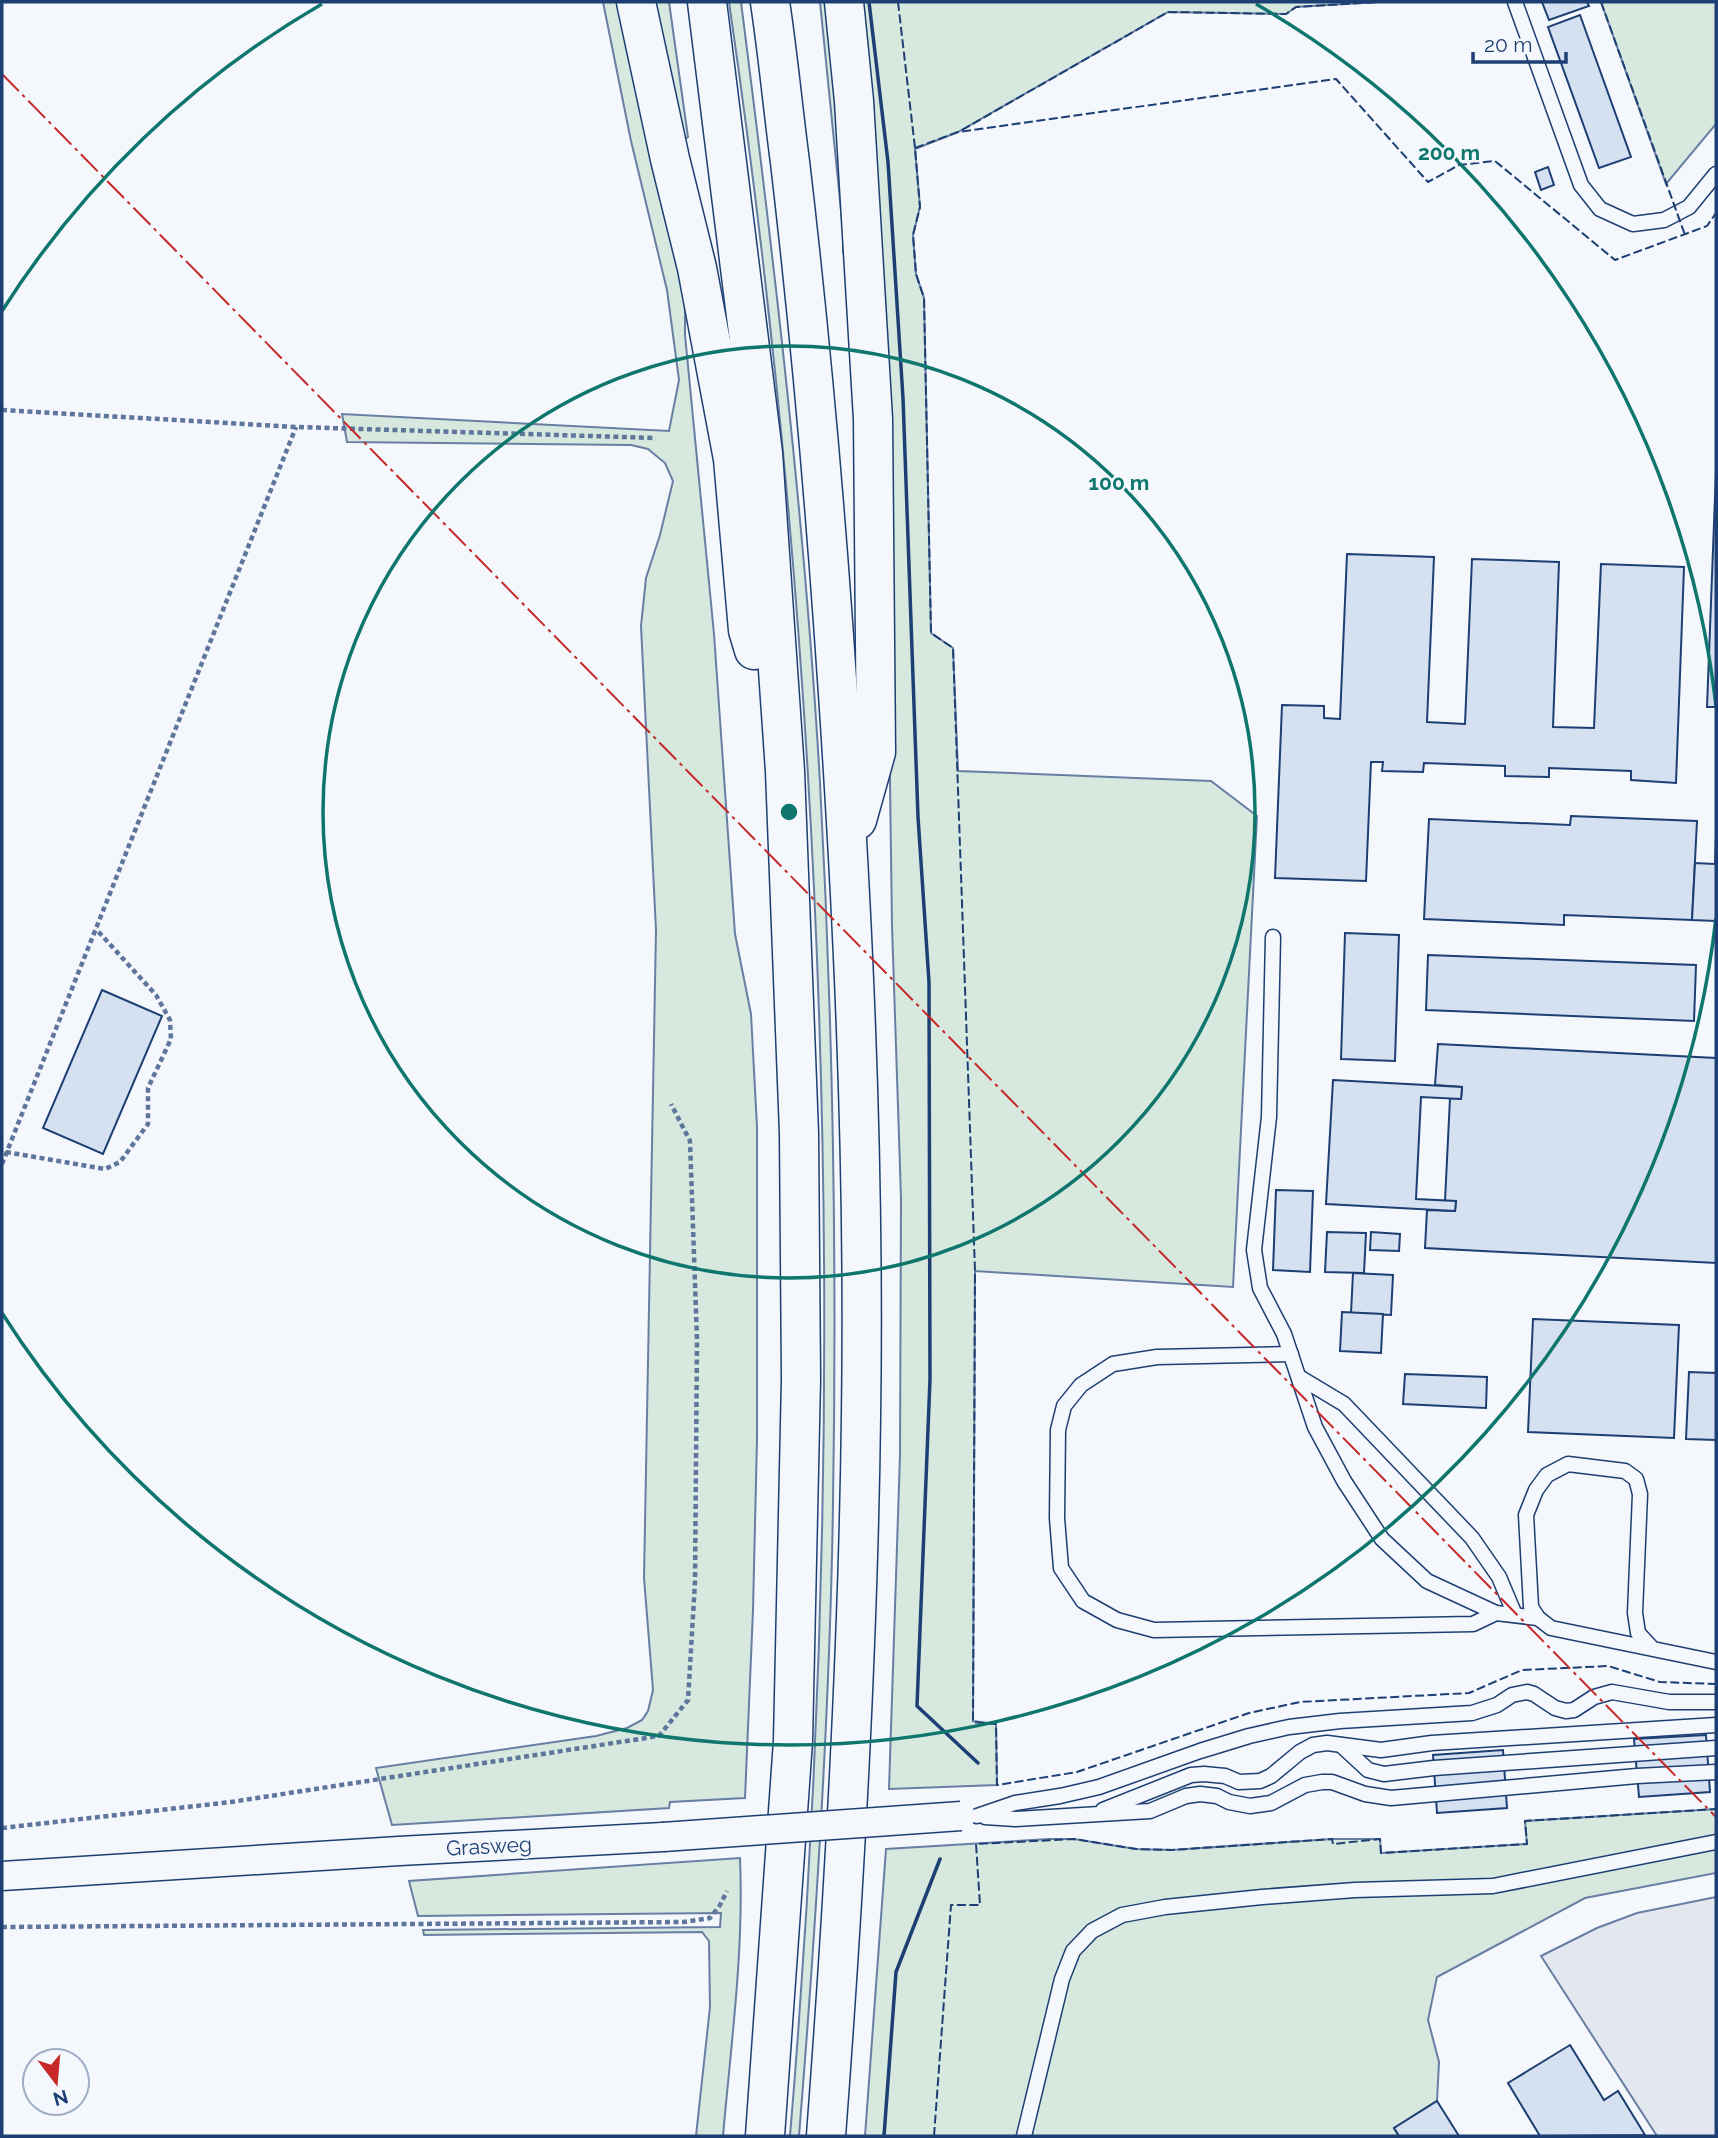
<svg xmlns="http://www.w3.org/2000/svg" width="1718" height="2138" font-family="Raleway,sans-serif">
  <style>
    .green { fill: #d7e8df; stroke: #687fa3; stroke-width: 2 }
    .parking { fill: #e3e8f0; stroke: #687fa3; stroke-width: 2 }
    .building { fill: #d5e0f0; stroke: #1d3f73; stroke-width: 2 }
    .lines { fill: none; stroke-linecap: round; stroke-linejoin: round }
    .lane-casing { stroke: #1d3f73; stroke-width: 17 }
    .street-casing { stroke: #1d3f73; stroke-width: 31 }
    .highway-casing { stroke: #1d3f73; stroke-width: 41 }
    .path { stroke: #5e769c; stroke-width: 4.5; stroke-dasharray: 5 3.5; stroke-linecap: butt }
    .lane { stroke: #f4f7fb; stroke-width: 14 }
    .street { stroke: #f4f7fb; stroke-width: 28 }
    .highway { stroke: #f4f7fb; stroke-width: 38 }
    .street-bridge-casing { stroke: #1d3f73; stroke-width: 31; stroke-linecap: butt }
    .street-bridge { stroke: #f4f7fb; stroke-width: 28 }
    .fence { stroke: #1d3f73; stroke-width: 2; stroke-dasharray: 9 3.5; stroke-linecap: butt }
    .wall { stroke: #1d3f73; stroke-width: 3.5 }
    .power { stroke: #c62828; stroke-width: 2; stroke-dasharray: 24 5 3.5 5; stroke-linecap: butt }
    .ring { fill: none; stroke: #0f766e; stroke-width: 3.5 }
    .labels { text-anchor: middle; dominant-baseline: central; stroke-width: 5; stroke-linejoin: round; paint-order: stroke }
    .street-label { font-size: 21px; fill: #1d3f73; stroke: #f4f7fb }
    .centre { fill: #0f766e; stroke: #f4f7fb; stroke-width: 3.5 }
    .ring-label { font-size: 21px; text-anchor: middle; font-weight: bold; fill: #0f766e; stroke: #f4f7fb; stroke-width: 5; stroke-linejoin: round; paint-order: stroke }
  </style>
  <rect width="100%" height="100%" fill="#f4f7fb"/>
  <g class="green">
    <polygon points="603,2 622,2 685,299 685,335 714,634 735,934 751,1014 757,1127 757,1439 753,1610 745,1798 670,1802 669,1808 392,1825 376,1768 596,1736 627,1728 642,1720 648,1711 653,1690 644,1578 656,930 641,626 646,578 660,535 673,481 665,463 648,449 631,445 347,442 342,414 669,431 679,380 667,290 631,141"/>
    <polygon points="650,2 669,2 688,137 685,139"/>
    <path d="M729 2H741C774 261 805 521 820 783 833 1022 837 1263 833 1503 830 1714 816 1926 799 2136H790C850 1423 832 710 729 2Z"/>
    <polygon points="820,2 826,2 838,118 846,260 843,252 843,230"/>
    <polygon points="857,2 1377,2 1296,7 1286,14 1168,12 958,132 915,149 920,207 913,235 916,274 924,298 931,633 953,648 958,771 1211,781 1257,816 1233,1287 975,1271 973,1721 996,1724 997,1785 889,1789 900,1455 901,1198 892,925 888,642"/>
    <polygon points="1601,2 1716,2 1716,124 1666,184"/>
    <polygon points="1716,1809 1716,1873 1585,1898 1437,1977 1428,2020 1439,2062 1437,2101 1394,2128 1399,2136 865,2136 886,1849 1049,1839 1074,1839 1136,1849 1172,1850 1332,1839 1380,1839 1381,1853 1527,1844 1525,1821"/>
    <path d="M740 1858C744 1951 731 2044 723 2136H696L710 2007 709 1941 702 1932 424 1935 423 1930 720 1927 721 1913 418 1916 409 1881Z"/>
  </g>
  <polygon class="parking" points="1716,1897 1716,2136 1657,2136 1541,1956 1597,1928 1637,1913"/>
  <g class="building">
    <polygon points="1542,2 1587,2 1589,6 1549,20"/>
    <polygon points="1580,15 1631,157 1599,168 1548,27"/>
    <polygon points="1548,167 1554,185 1541,190 1535,172"/>
    <polygon points="1716,471 1716,707 1707,707"/>
    <polygon points="1347,554 1434,557 1427,722 1465,724 1472,559 1559,562 1553,727 1594,728 1601,564 1684,567 1676,783 1631,780 1631,771 1549,768 1549,777 1505,776 1505,766 1424,763 1423,772 1382,771 1383,762 1371,762 1366,881 1275,878 1282,705 1324,706 1324,718 1340,719"/>
    <polygon points="1571,816 1697,821 1692,920 1564,915 1564,925 1424,919 1429,819 1570,825"/>
    <polygon points="1716,835 1716,921 1692,920 1695,863 1715,864"/>
    <polygon points="1345,933 1399,935 1395,1061 1341,1059"/>
    <polygon points="1428,955 1696,965 1694,1021 1426,1010"/>
    <polygon points="102,990 162,1016 103,1154 43,1128"/>
    <polygon points="1438,1044 1716,1058 1716,1263 1425,1248 1427,1210 1455,1211 1456,1201 1445,1201 1450,1098 1461,1099 1462,1087 1435,1085"/>
    <polygon points="1333,1080 1462,1087 1461,1099 1421,1097 1416,1199 1456,1201 1455,1211 1326,1204"/>
    <polygon points="1276,1190 1313,1191 1310,1272 1273,1270"/>
    <polygon points="1327,1232 1366,1233 1364,1273 1325,1272"/>
    <polygon points="1371,1232 1400,1234 1399,1251 1370,1250"/>
    <polygon points="1353,1273 1393,1275 1391,1315 1351,1313"/>
    <polygon points="1342,1312 1383,1314 1381,1353 1340,1351"/>
    <polygon points="1533,1319 1679,1325 1674,1438 1528,1432"/>
    <polygon points="1689,1372 1716,1373 1716,1440 1686,1439"/>
    <polygon points="1405,1374 1487,1377 1486,1408 1403,1404"/>
    <polygon points="1706,1735 1710,1792 1639,1797 1634,1739"/>
    <polygon points="1503,1750 1507,1808 1437,1813 1433,1755"/>
    <polygon points="1570,2045 1604,2100 1618,2091 1645,2135 1540,2136 1508,2083"/>
    <polygon points="1437,2101 1459,2136 1399,2136 1394,2128"/>
  </g>
  <g class="lines">
    <g class="lane-casing">
      <g id="lane">
        <polyline points="1515,2 1581,185 1600,209 1633,224 1664,220 1689,207 1716,174"/>
        <polyline points="1273,937 1269,1117 1254,1250 1260,1288 1284,1334 1315,1427 1344,1481 1382,1539 1427,1581 1496,1613 1538,1618"/>
        <polyline points="1291,1354 1157,1357 1113,1364 1081,1385 1064,1406 1058,1430 1057,1518 1061,1568 1083,1601 1117,1620 1154,1630 1473,1624 1496,1613"/>
        <polyline points="1299,1377 1344,1404 1472,1538 1499,1577 1515,1615"/>
        <polyline points="1651,1647 1638,1633 1635,1613 1640,1494 1636,1479 1625,1471 1568,1464 1547,1475 1536,1490 1526,1515 1531,1607 1538,1618 1551,1628 1716,1662"/>
        <polyline points="1341,1745 1368,1770 1384,1774 1434,1768 1716,1748"/>
        <polyline points="1103,1810 1191,1775 1204,1774 1225,1776 1239,1782 1260,1781 1271,1776 1300,1752 1313,1745 1327,1743 1381,1750 1432,1743 1716,1725"/>
        <polyline points="977,1816 1015,1803 1060,1796 1099,1787 1200,1751 1249,1736 1289,1727 1340,1721 1472,1713 1497,1705 1512,1695 1527,1692 1534,1694 1555,1708 1566,1711 1574,1710 1594,1697 1612,1692 1669,1702 1716,1702"/>
        <polyline points="985,1817 1015,1819 1150,1811 1186,1796 1200,1794 1217,1796 1229,1802 1250,1806 1271,1803 1305,1785 1322,1782 1332,1782 1365,1794 1391,1798 1637,1776 1716,1772"/>
        <polyline points="1024,2136 1062,1979 1073,1951 1092,1931 1122,1915 1165,1907 1262,1897 1355,1890 1493,1886 1716,1842"/>
      </g>
    </g>
    <g class="street-casing">
      <polyline id="street" points="2,1876 399,1851 663,1837"/>
    </g>
    <g class="highway-casing">
      <g id="highway">
        <polyline points="636,2 670,159 697,268 733,459 748,630 754,650"/>
        <polyline points="707,2 763,453 785,771 799,1133 801,1379 793,1741 765,2136"/>
        <path d="M770 2C778 55 783 109 790 162 808 315 822 468 833 622 852 887 865 1151 861 1417 858 1657 844 1897 826 2136"/>
        <polyline points="844,2 854,101 873,419 876,752 857,820"/>
      </g>
    </g>
    <g class="path">
      <polyline points="2,410 296,427 656,438"/>
      <polyline points="6,1152 105,1169 120,1162 148,1124 148,1088 171,1039 170,1020 156,995 96,929"/>
      <polyline points="2,1164 296,427"/>
      <polyline points="2,1828 231,1802 659,1736 688,1700 695,1582 697,1340 690,1141 671,1104"/>
      <polyline points="2,1927 684,1922 710,1918 720,1905 727,1891"/>
    </g>
    <use href="#lane" class="lane"/>
    <use href="#street" class="street"/>
    <use href="#highway" class="highway"/>
    <g class="street-bridge-casing">
      <polyline id="street-bridge" points="663,1837 961,1816"/>
    </g>
    <use href="#street-bridge" class="street-bridge"/>
    <g class="fence">
      <polyline points="898,2 915,148 920,207 913,235 916,274 924,298 931,633 953,648 975,1271 973,1722 996,1724 997,1785 1077,1772 1249,1713 1300,1702 1469,1693 1522,1670 1608,1666 1660,1682 1716,1684"/>
      <polyline points="1601,2 1685,235"/>
      <polyline points="962,130 1168,12 1286,14 1296,7 1377,2"/>
      <polyline points="915,148 958,132 1336,79 1428,182 1459,165 1495,161 1615,260 1707,226 1716,213"/>
      <polyline points="934,2136 951,1905 980,1905 976,1844 1074,1839 1136,1849 1172,1850 1332,1839 1333,1844 1380,1839 1381,1853 1527,1844 1525,1821 1716,1809"/>
    </g>
    <g class="wall">
      <polyline points="869,2 888,162 903,398 918,817 929,982 930,1379 917,1706 978,1763"/>
      <polyline points="884,2136 896,1972 940,1859"/>
    </g>
    <polyline class="power" points="2,74 1716,1817"/>
  </g>
  <g class="ring">
    <circle cx="789" cy="812" r="466"/>
    <path d="M1716 918A933 933 0 0 1 2 1313M2 311A933 933 0 0 1 322 4M1256 4A933 933 0 0 1 1716 706"/>
  </g>
  <g class="labels">
    <g class="street-label">
      <text transform="translate(489 1846) rotate(-3)">Grasweg</text>
    </g>
  </g>
  <circle cx="789" cy="812" r="10" class="centre"/>
  <g class="ring-label">
    <text x="1449" y="160">200 m</text>
    <text x="1119" y="490">100 m</text>
  </g>
  <rect width="1718" height="2138" fill="none" stroke="#1d3f73" stroke-width="7"/>
  <g transform="translate(56 2082) rotate(164)"><circle r="33" fill="#f4f7fb" stroke="#9eadc5" stroke-width="2"/>
  <path d="M0-5L12 26L0 18L-12 26Z" fill="#c62828"/>
  <text y="-10" font-size="19" font-weight="bold" text-anchor="middle" fill="#1d3f73">N</text>
  </g>
  <path d="M1473 52v10h93v-10" fill="none" stroke="#1d3f73" stroke-width="3.5"/>
  <text x="1484" y="52" font-size="21" fill="#1d3f73" stroke="#f4f7fb" stroke-width="5" paint-order="stroke">20 m</text>
</svg>
